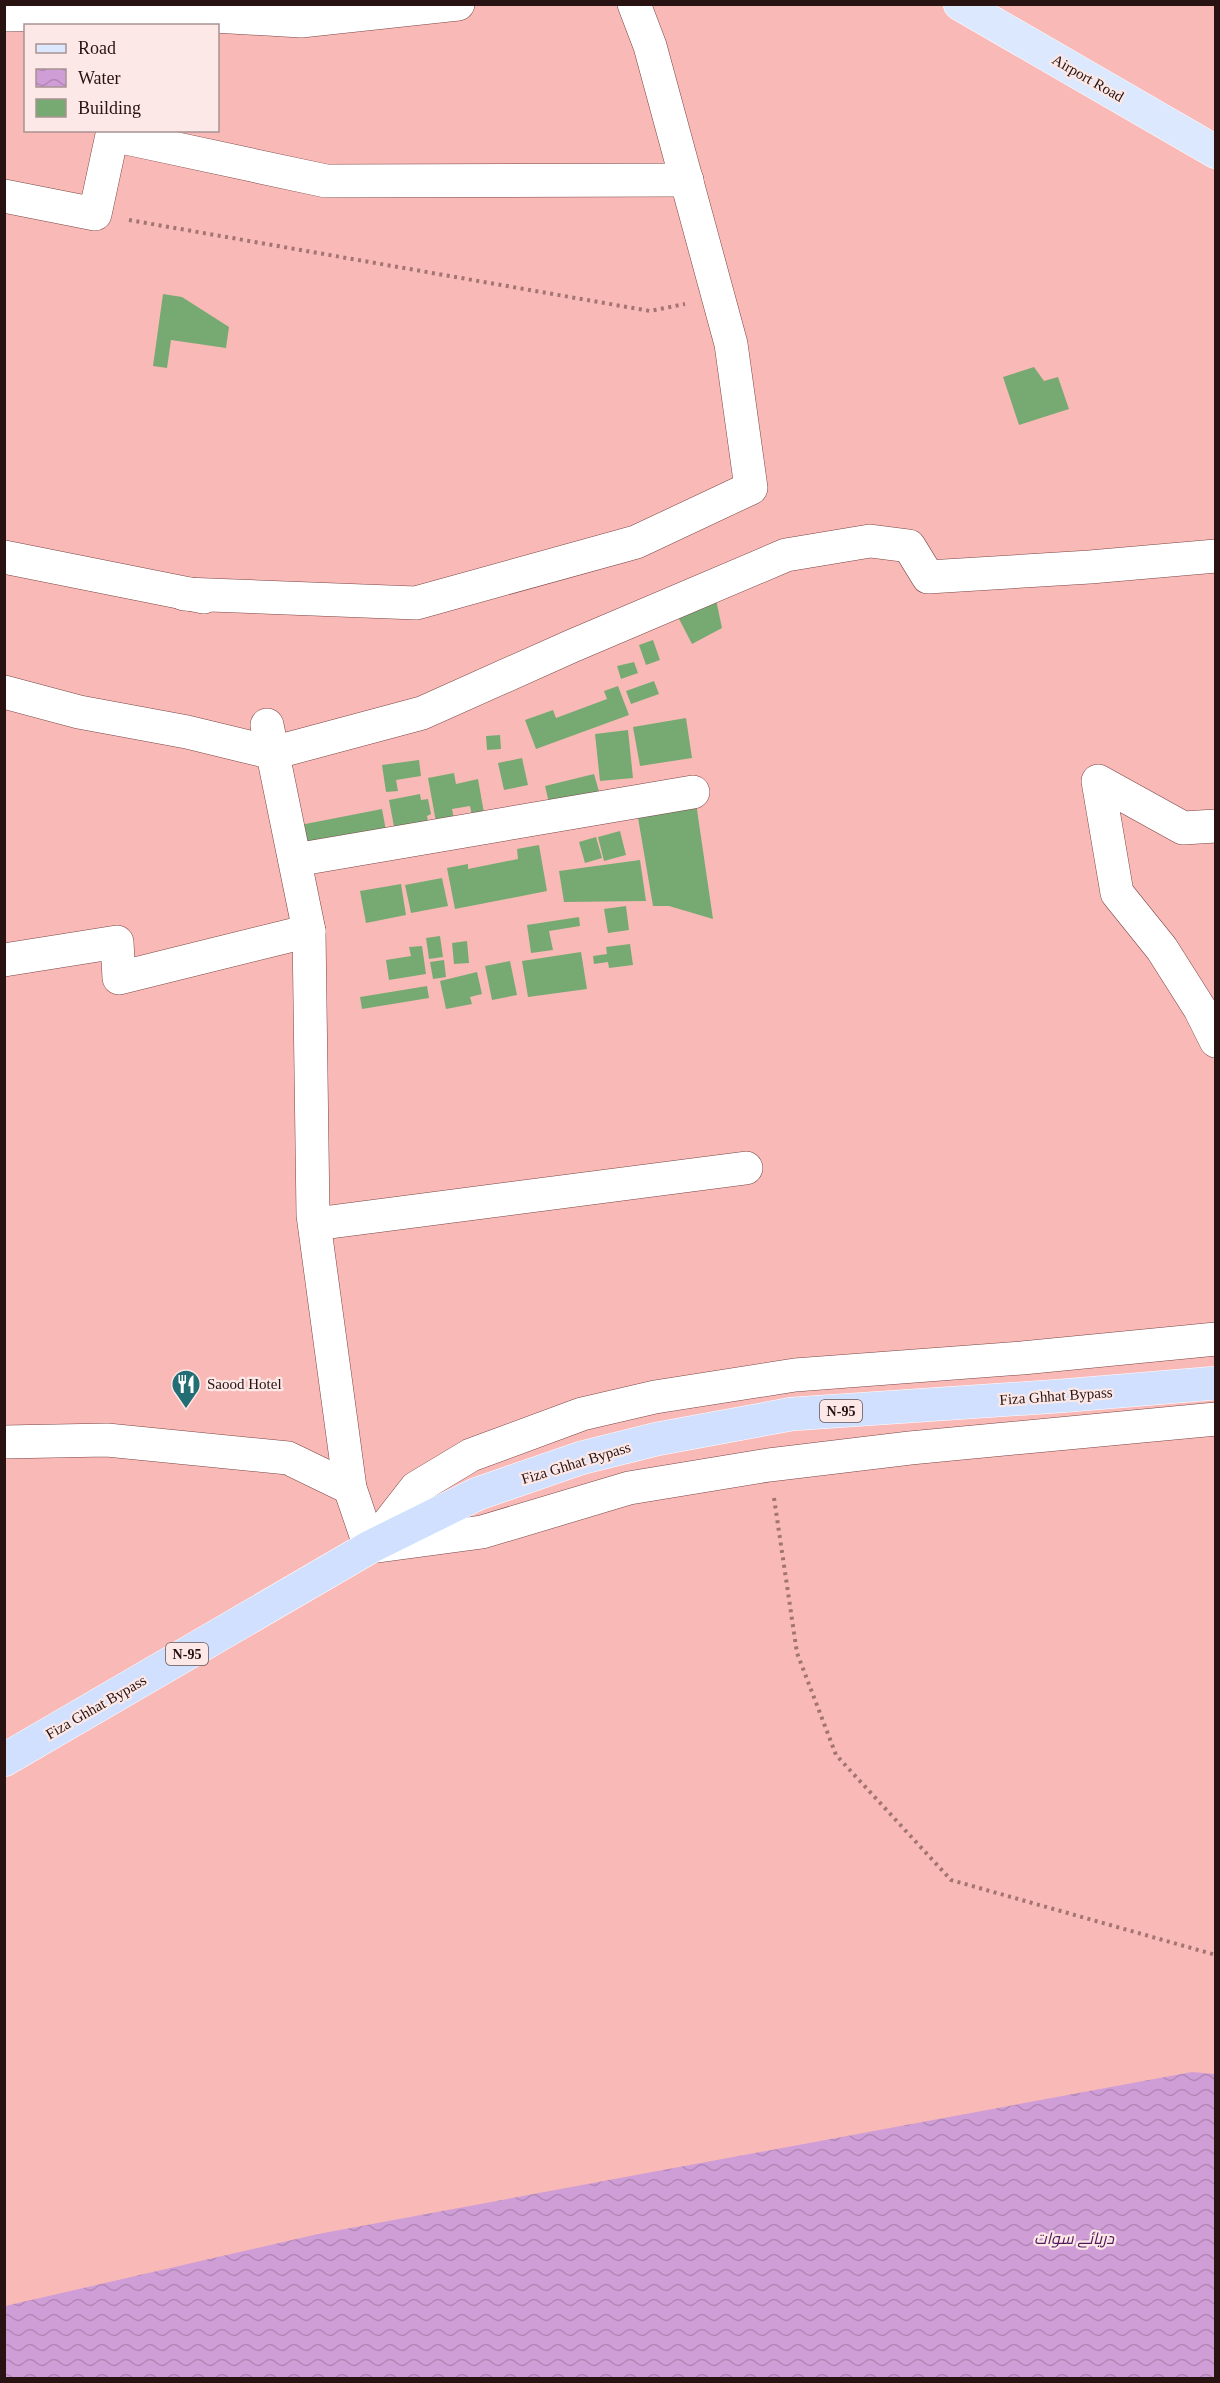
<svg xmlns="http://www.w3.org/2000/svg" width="1220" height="2383" font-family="'Times New Roman',Cairo,serif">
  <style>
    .water { fill: url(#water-waves) }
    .building { fill: #77aa72 }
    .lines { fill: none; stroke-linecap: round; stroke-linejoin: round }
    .minor-casing { stroke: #7a4543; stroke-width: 34 }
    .primary-casing { stroke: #fff; stroke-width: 34 }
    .trunk-casing { stroke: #fff; stroke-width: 34 }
    .path { stroke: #a27472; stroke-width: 4; stroke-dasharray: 3 4.5; stroke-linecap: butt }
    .minor { stroke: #fff; stroke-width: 33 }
    .primary { stroke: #dce8fe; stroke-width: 33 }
    .trunk { stroke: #d0e0fe; stroke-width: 33 }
    .labels { text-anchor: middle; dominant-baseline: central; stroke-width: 4.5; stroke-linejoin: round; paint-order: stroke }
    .shield { fill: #fce8e7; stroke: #685352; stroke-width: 1.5 }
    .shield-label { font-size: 14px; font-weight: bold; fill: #291312 }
    .street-label { font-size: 15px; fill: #291312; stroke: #fce8e7 }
    .poi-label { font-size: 15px; fill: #291312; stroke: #fce8e7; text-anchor: start }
    .water-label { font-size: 16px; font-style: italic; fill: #52175b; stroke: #fce8e7 }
  </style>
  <defs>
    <pattern id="water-waves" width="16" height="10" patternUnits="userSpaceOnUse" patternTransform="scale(1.5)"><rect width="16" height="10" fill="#cf9ed6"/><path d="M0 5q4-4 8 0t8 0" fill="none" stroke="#b287b7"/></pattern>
  </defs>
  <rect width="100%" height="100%" fill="#f9bab7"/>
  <polygon class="water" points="1192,2072 1215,2074 1215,2378 5,2378 5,2306 318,2234"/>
  <g class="building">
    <polygon points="163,294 182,297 229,327 226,348 171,340 167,368 153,366"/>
    <polygon points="1034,367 1044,381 1058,377 1069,409 1019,425 1003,377"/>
    <polygon points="714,590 722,628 692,644 677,615"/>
    <polygon points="653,640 660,660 646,665 639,645"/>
    <polygon points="634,662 638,673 621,679 617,666"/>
    <polygon points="654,681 659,694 631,704 626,691"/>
    <polygon points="618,686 629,715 536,749 525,720 553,710 556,718 607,699 604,691"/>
    <polygon points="686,718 692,758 640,766 633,727"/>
    <polygon points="628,730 633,778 600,781 595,734"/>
    <polygon points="500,735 501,749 487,750 486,736"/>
    <polygon points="522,758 528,785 504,790 498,763"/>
    <polygon points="419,760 421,776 396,780 398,791 386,792 382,765"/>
    <polygon points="454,773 456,784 478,779 484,813 472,816 470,806 452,809 454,819 436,822 428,778"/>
    <polygon points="594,774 600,795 550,807 545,786"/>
    <polygon points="420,794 421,800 428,799 431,814 427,816 429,826 395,832 389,800"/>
    <polygon points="695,796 713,919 669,906 653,906 636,806"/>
    <polygon points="382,809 387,836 300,852 295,826"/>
    <polygon points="620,831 626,855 604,861 598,837"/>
    <polygon points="596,837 602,858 585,863 579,842"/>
    <polygon points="539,845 547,891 455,909 447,868 468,864 468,869 518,859 517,849"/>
    <polygon points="640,860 646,901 564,902 559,871"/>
    <polygon points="442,878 448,906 411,913 405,885"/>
    <polygon points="401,884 406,915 366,923 360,891"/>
    <polygon points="626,906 629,930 608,933 604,909"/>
    <polygon points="579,917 580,926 549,931 553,950 531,953 527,925"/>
    <polygon points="440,936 443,957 429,959 426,938"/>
    <polygon points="467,941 469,963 454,964 452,943"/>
    <polygon points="630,944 633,965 609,968 608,962 594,964 593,956 607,954 606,947"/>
    <polygon points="422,946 426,974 389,980 386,960 411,956 409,947"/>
    <polygon points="581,952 587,989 528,997 522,961"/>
    <polygon points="444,960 446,977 433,979 430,962"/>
    <polygon points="510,961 517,995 492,1000 485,966"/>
    <polygon points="477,972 482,994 470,997 472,1004 446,1009 440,981"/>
    <polygon points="427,986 429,998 362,1009 360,997"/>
  </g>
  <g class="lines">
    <g class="minor-casing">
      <g id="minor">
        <polyline points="4,15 161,13 301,21 458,4"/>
        <polyline points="4,196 95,214 112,135 326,181 687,180"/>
        <polyline points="4,557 204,597"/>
        <polyline points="184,594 416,603 636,542 751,488 731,344 650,46 634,4"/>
        <polyline points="4,692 79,712 187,732 273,753 422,713 572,646 786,555 870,541 909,546 928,577 1090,567 1216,556"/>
        <polyline points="267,725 309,931 313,1215 350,1488 370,1547"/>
        <polyline points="1216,826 1183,828 1098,781 1117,893 1162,949 1200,1009 1216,1041"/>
        <polyline points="295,860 693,792"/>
        <polyline points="4,960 117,942 119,978 309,931"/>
        <polyline points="315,1224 746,1168"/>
        <polyline points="4,1442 107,1440 288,1458 350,1488"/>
        <polyline points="378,1546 482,1532 629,1488 769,1465 910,1448 1216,1419"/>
        <polyline points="370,1547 416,1488 471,1455 582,1414 655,1397 795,1375 1022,1358 1216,1339"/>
      </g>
    </g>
    <g class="primary-casing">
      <polyline id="primary" points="960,4 1216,152"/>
    </g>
    <g class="trunk-casing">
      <polyline id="trunk" points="4,1760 370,1547 477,1494 581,1458 657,1439 792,1414 1060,1396 1216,1383"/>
    </g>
    <g class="path">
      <polyline points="129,220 650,311 685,304"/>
      <polyline points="774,1498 797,1653 836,1755 951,1880 1216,1955"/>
    </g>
    <use href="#minor" class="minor"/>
    <use href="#primary" class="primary"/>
    <use href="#trunk" class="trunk"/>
  </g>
  <defs>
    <g id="restaurant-pin" transform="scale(1.5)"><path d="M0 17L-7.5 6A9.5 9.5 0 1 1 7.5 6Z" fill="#236e74" stroke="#fce8e7"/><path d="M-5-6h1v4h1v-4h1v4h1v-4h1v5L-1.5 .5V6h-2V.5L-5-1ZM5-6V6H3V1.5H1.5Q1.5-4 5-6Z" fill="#fff"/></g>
  </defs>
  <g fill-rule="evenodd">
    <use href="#restaurant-pin" x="186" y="1384"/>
  </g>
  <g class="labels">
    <g class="shield">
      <rect x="820" y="1400" width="42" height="22" rx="4.5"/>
      <rect x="166" y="1643" width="42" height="22" rx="4.5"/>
    </g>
    <g class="shield-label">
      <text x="841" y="1411">N-95</text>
      <text x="187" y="1654">N-95</text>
    </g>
    <g class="street-label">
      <text transform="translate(1088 78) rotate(30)">Airport Road</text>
      <text transform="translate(1056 1396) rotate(-4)">Fiza Ghhat Bypass</text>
      <text transform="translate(576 1463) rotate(-17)">Fiza Ghhat Bypass</text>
      <text transform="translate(96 1707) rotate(-30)">Fiza Ghhat Bypass</text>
    </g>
    <g class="poi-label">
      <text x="207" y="1384">Saood Hotel</text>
    </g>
    <g class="water-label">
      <text x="1074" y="2238">دریائے سوات</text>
    </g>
  </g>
  <rect width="1220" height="2383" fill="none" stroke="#291312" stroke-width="12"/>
  <rect x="24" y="24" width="195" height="108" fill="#fce8e7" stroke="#a89392" stroke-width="1.5"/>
  <rect x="36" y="44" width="30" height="9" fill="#dce8fe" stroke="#a89392" stroke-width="1.5"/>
  <text x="78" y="54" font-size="18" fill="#291312">Road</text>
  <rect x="36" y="69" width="30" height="18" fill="url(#water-waves)" stroke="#a89392" stroke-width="1.5"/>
  <text x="78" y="84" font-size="18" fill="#291312">Water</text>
  <rect x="36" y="99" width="30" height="18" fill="#77aa72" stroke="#a89392" stroke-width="1.5"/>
  <text x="78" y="114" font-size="18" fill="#291312">Building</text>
</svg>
